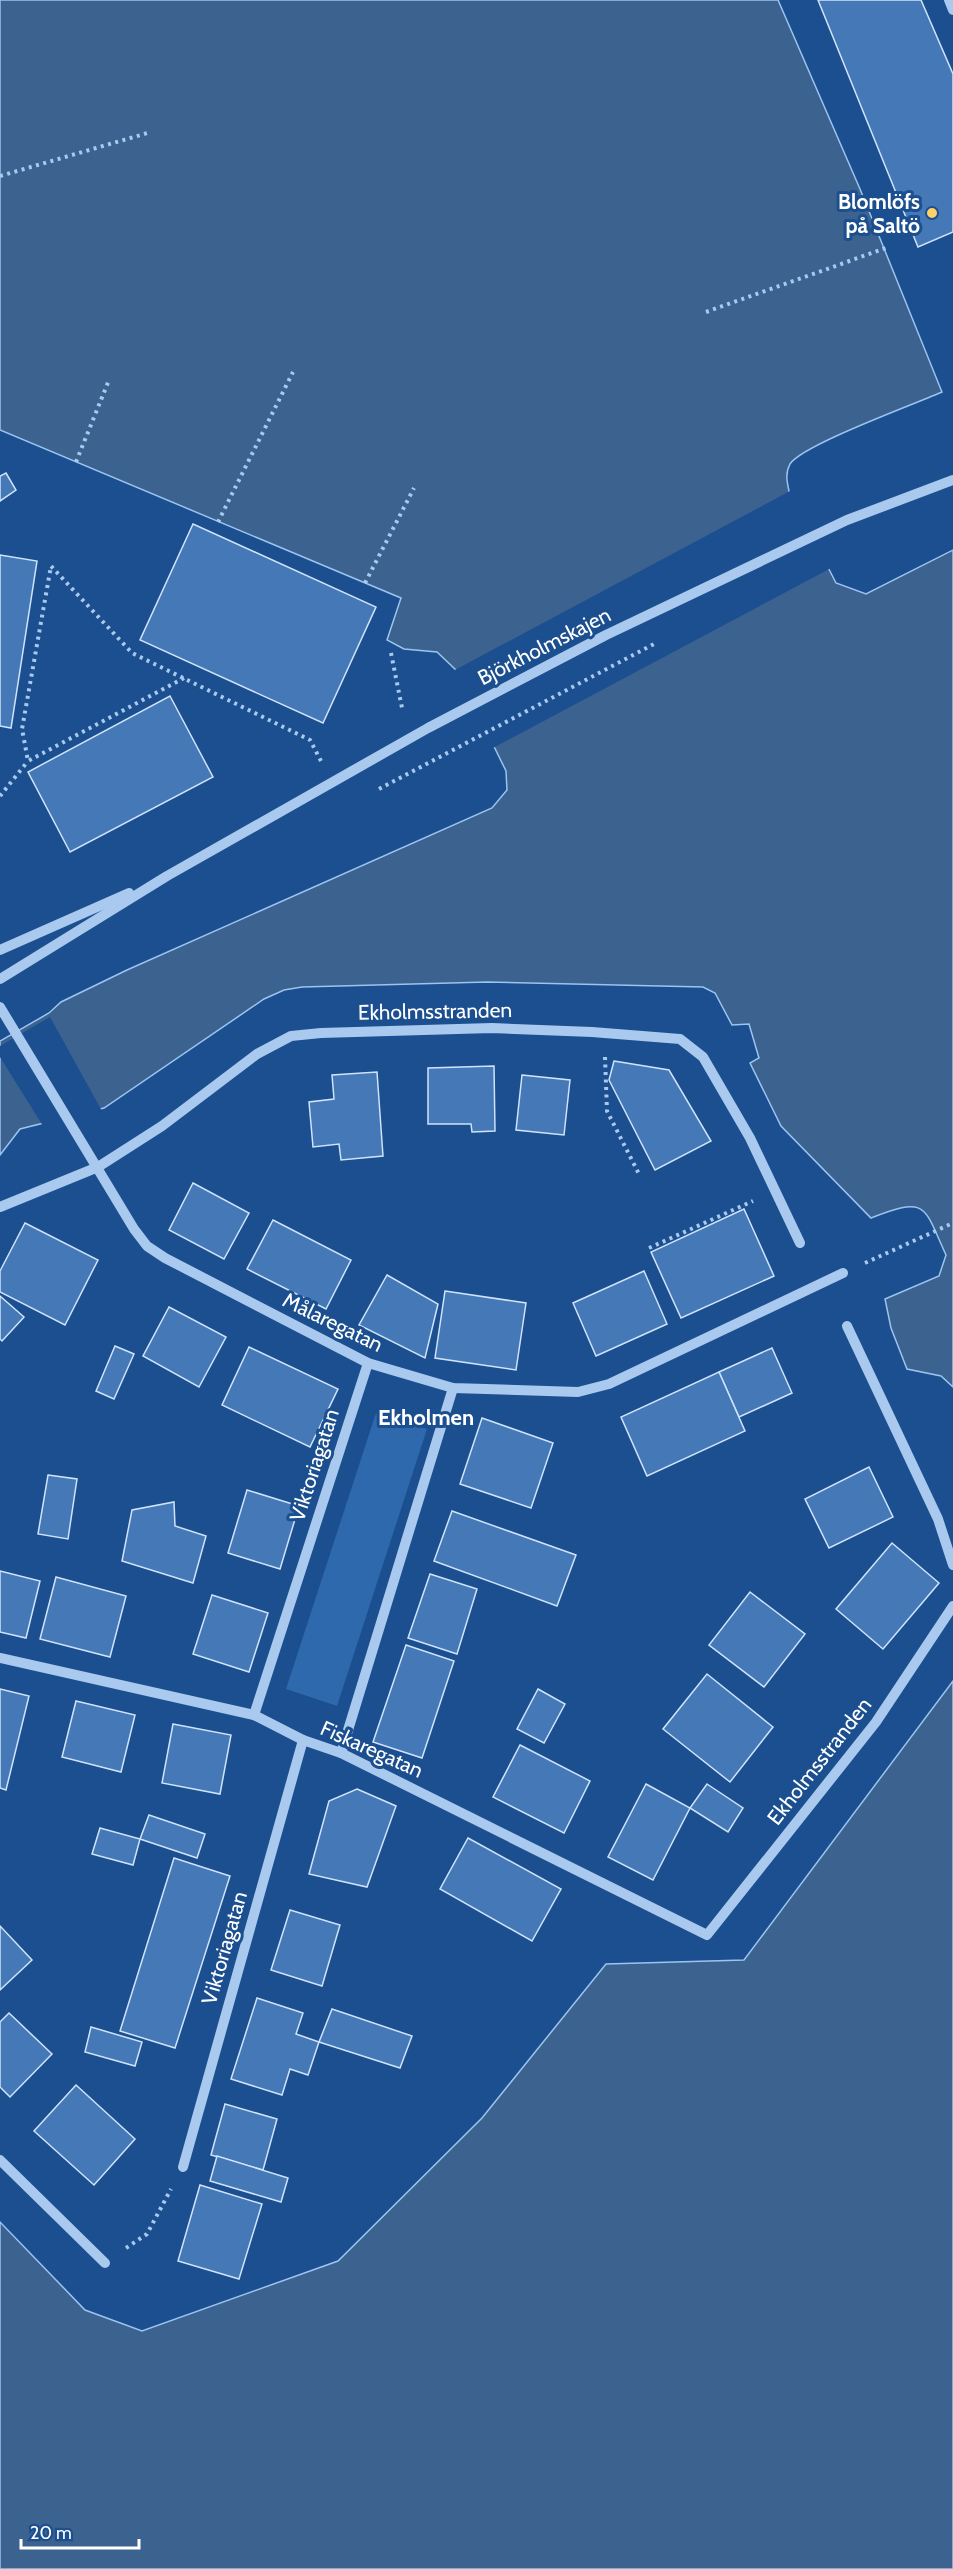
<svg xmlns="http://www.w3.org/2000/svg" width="953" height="2569" font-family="Cabin,sans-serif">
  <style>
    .green { fill: #2e69ad }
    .water { fill: #3c6290; stroke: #9cc4f0; stroke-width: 1.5 }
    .pier { fill: #1b4f8f }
    .building { fill: #4478b7; stroke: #cfe3fa; stroke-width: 1.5 }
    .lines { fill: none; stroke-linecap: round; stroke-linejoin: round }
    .path { stroke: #a9c9ee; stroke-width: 4; stroke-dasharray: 3 4.5; stroke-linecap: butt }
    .minor { stroke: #a9c9ee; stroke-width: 10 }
    .poi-dot { fill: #ffd166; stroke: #1b4f8f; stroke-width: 2 }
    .labels { text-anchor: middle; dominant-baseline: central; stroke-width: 6; stroke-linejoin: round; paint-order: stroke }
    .poi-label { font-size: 21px; font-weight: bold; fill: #fff; stroke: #1b4f8f; text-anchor: end }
    .street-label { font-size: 21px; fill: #fff; stroke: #1b4f8f }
    .neighbourhood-label { font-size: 22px; font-weight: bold; fill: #fff; stroke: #1b4f8f }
  </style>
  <rect width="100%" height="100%" fill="#1b4f8f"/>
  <polygon class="green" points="376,1413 427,1429 337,1706 286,1689"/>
  <g class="water">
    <path d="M0 0H778L860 189 942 392C915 404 802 445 790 464 785 473 787 482 789 491L836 583 866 594 953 550V1387L941 1376 907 1369 891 1328 885 1299 939 1276 946 1255C923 1205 928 1196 871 1218L781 1126 750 1063 759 1058 749 1024 732 1025 715 993 703 987 487 982 302 987 284 990 264 999 104 1108 20 1129 0 1155V1041L49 1013 61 1002 127 970 492 808 507 790 506 771 457 671 437 652 404 649 387 640 401 598 0 430Z"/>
    <polygon points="953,1681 953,2569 0,2569 0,2222 85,2310 142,2331 338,2261 482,2118 606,1964 744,1960"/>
  </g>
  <g class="pier">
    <polygon points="792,490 831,568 493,748 453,671"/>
    <polygon points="50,1017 102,1111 43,1126 0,1057 0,1046"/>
  </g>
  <g class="building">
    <polygon points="818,0 921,0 953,74 953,232 918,247"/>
    <polygon points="6,473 16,490 0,501 0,476"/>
    <polygon points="193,524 376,607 323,723 140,640"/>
    <polygon points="0,555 37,561 11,728 0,726"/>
    <polygon points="170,696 213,777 70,852 28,772"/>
    <polygon points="614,1061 669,1070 711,1141 655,1170 609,1080"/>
    <polygon points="494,1066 495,1131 472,1132 471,1124 428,1124 428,1068"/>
    <polygon points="377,1072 383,1156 341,1160 339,1144 313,1147 309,1102 334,1099 332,1075"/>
    <polygon points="522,1075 570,1080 564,1135 516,1130"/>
    <polygon points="193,1183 249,1213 224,1259 169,1230"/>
    <polygon points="744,1209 774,1276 681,1318 651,1252"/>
    <polygon points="273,1220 351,1260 326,1309 247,1269"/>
    <polygon points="25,1223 98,1260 65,1325 0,1292 0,1271"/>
    <polygon points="644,1271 667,1324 596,1356 573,1303"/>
    <polygon points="387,1275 438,1304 425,1358 359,1325"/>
    <polygon points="445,1291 526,1303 516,1370 435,1358"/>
    <polygon points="0,1296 24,1317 2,1341 0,1339"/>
    <polygon points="169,1307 226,1337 199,1387 143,1356"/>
    <polygon points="115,1346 134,1354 114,1399 96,1391"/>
    <polygon points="249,1347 338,1389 310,1447 222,1405"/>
    <polygon points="772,1348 792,1393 739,1417 719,1372"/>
    <polygon points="719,1372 745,1431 647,1476 621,1417"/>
    <polygon points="482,1418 553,1443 531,1508 460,1484"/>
    <polygon points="869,1467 893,1517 829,1548 805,1499"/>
    <polygon points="48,1475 77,1479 68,1539 38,1534"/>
    <polygon points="247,1490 299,1506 280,1569 228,1553"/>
    <polygon points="174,1502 175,1526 206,1536 193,1583 122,1561 132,1510"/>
    <polygon points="452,1511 576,1555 557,1606 434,1561"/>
    <polygon points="892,1543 939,1583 883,1649 836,1609"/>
    <polygon points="0,1571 40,1581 26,1638 0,1632"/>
    <polygon points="430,1574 477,1589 457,1654 408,1638"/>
    <polygon points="56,1577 126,1596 110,1657 40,1639"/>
    <polygon points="750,1592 805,1634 764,1687 709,1645"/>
    <polygon points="212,1595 268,1613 249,1672 193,1654"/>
    <polygon points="406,1645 454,1661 422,1758 373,1742"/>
    <polygon points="707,1674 773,1727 730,1782 663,1729"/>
    <polygon points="0,1689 29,1696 6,1790 0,1788"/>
    <polygon points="538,1689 565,1704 544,1743 517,1729"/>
    <polygon points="76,1701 135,1715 121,1772 62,1757"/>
    <polygon points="173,1724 231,1735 220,1794 162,1783"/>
    <polygon points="520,1745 590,1781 564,1833 493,1797"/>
    <polygon points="646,1784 690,1808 653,1880 608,1857"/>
    <polygon points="707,1784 743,1808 728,1832 690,1808"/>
    <polygon points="357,1789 396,1806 367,1887 309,1874 329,1801"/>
    <polygon points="149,1815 205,1834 197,1858 140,1839"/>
    <polygon points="100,1828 140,1839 133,1865 92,1854"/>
    <polygon points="468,1838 561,1889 532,1941 440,1889"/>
    <polygon points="174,1858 230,1876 175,2048 120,2031"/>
    <polygon points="290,1910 340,1925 322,1986 271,1970"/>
    <polygon points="0,1926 32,1960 0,1990"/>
    <polygon points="257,1998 303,2013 296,2034 319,2042 308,2075 290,2069 282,2095 231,2079"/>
    <polygon points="332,2009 412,2036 400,2068 319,2042"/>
    <polygon points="9,2013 52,2054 10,2097 0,2087 0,2022"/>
    <polygon points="91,2027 142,2042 135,2066 85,2052"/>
    <polygon points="76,2085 135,2139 94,2185 34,2131"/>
    <polygon points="225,2104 277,2119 263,2170 211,2155"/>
    <polygon points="217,2156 288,2178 281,2202 210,2181"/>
    <polygon points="200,2185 262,2204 239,2279 178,2261"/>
  </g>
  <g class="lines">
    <g class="path">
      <polyline points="0,176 151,132"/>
      <polyline points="706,312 886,248"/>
      <polyline points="76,462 109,380"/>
      <polyline points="218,522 293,372"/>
      <polyline points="365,583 414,488"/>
      <polyline points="391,653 402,708"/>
      <polyline points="184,678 28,761 22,729 51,566 132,653 310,740 321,761"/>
      <polyline points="379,789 654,644"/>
      <polyline points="0,796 28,761"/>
      <polyline points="605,1057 607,1111 640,1176"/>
      <polyline points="649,1248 753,1201"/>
      <polyline points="865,1263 953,1223"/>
      <polyline points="126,2248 147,2234 171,2189"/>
    </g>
    <g class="minor">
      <polyline points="949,0 953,10"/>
      <polyline points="0,950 129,893"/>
      <polyline points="0,979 167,876 428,728 606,635 847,520 953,480"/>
      <polyline points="0,1007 134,1229 147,1246 165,1258 368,1363 453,1388 578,1392 609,1384 843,1273"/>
      <polyline points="0,1207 98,1167 162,1126 257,1054 291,1036 321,1033 492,1028 592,1032 680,1039 703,1057 750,1138 800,1243"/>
      <polyline points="847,1326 938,1519 953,1565"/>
      <polyline points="0,1658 254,1715 303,1740 341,1753 707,1935 876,1722 953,1606"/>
      <polyline points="254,1715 368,1363"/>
      <polyline points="341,1753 453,1388"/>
      <polyline points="0,2160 105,2263"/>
      <polyline points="183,2167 303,1740"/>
    </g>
  </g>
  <circle class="poi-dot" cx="932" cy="213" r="6"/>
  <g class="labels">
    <g class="poi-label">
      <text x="920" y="201">Blomlöfs<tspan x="920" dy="24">på Saltö</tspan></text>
    </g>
    <g class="street-label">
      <text transform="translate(544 646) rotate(-27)">Björkholmskajen</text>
      <text transform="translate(435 1011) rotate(-1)">Ekholmsstranden</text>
      <text transform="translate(333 1322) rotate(26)">Målaregatan</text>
      <text transform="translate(314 1465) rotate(-72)">Viktoriagatan</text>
      <text transform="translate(372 1749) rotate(24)">Fiskaregatan</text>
      <text transform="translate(819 1761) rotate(-52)">Ekholmsstranden</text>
      <text transform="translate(224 1948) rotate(-74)">Viktoriagatan</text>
    </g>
    <g class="neighbourhood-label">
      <text x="426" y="1417">Ekholmen</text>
    </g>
  </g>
  <path d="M21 2539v9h118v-9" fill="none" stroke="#ffffff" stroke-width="3"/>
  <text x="30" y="2539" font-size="18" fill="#ffffff" stroke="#1b4f8f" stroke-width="4.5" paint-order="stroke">20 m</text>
</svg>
